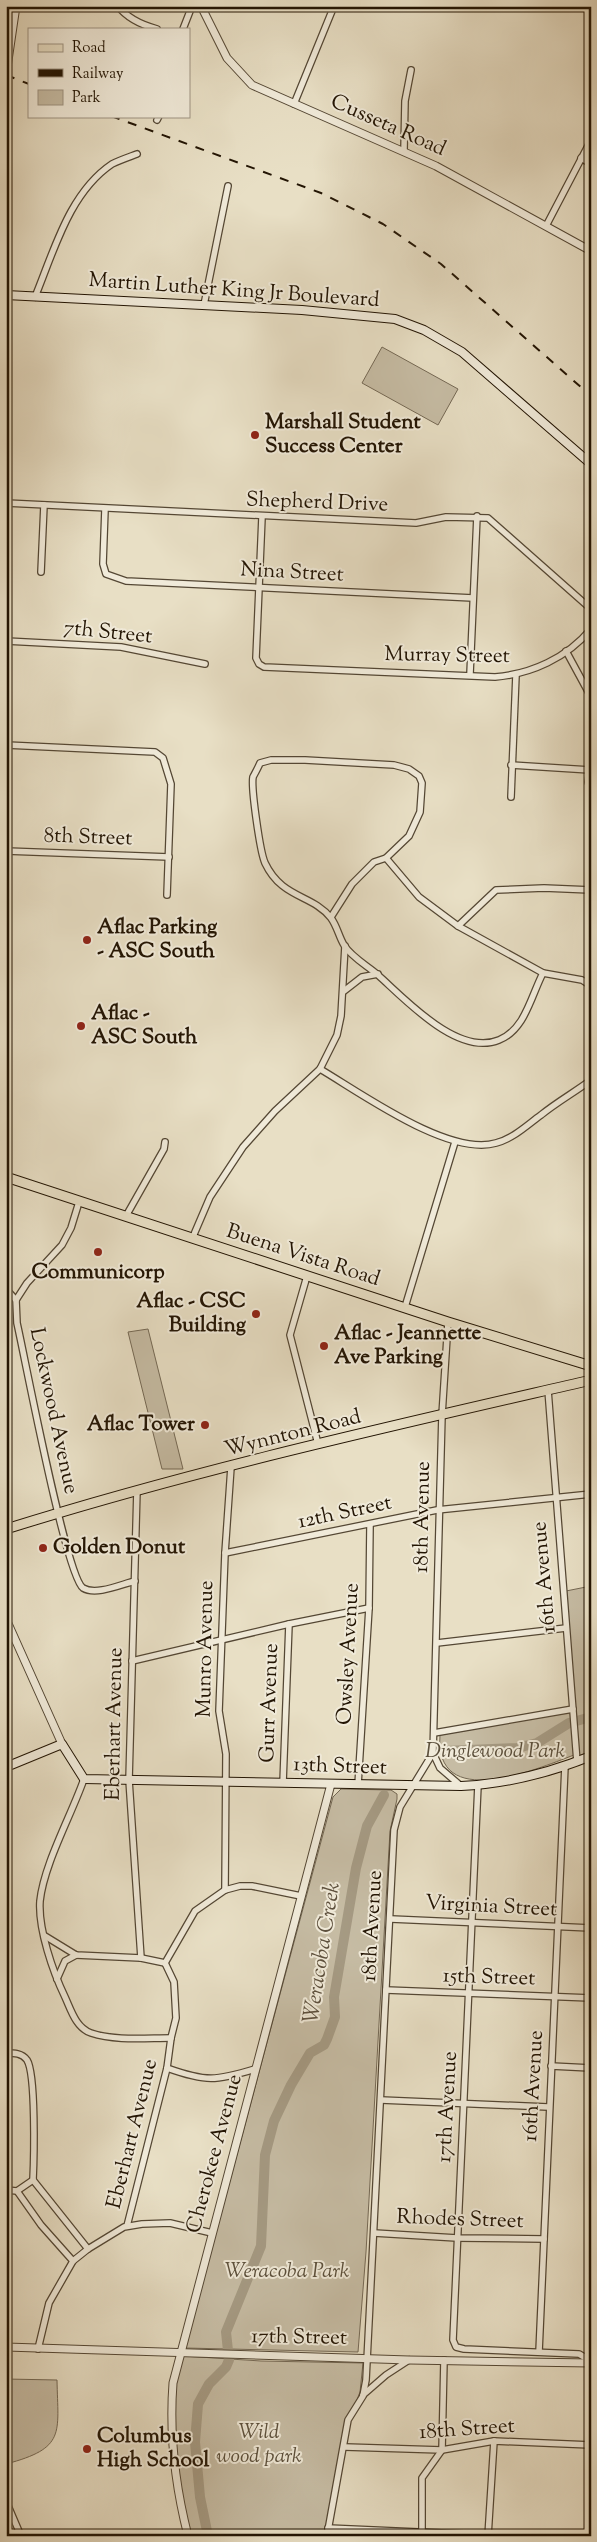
<svg xmlns="http://www.w3.org/2000/svg" width="597" height="2542" font-family="'Sorts Mill Goudy',serif">
  <style>
    .green { fill: #c6bca4; stroke: #746854 }
    .lines { fill: none; stroke-linecap: round; stroke-linejoin: round }
    .river { stroke: #a59a83; stroke-width: 10 }
    .minor-casing { stroke: #544734; stroke-width: 8 }
    .tertiary-casing { stroke: #544734; stroke-width: 9 }
    .secondary-casing { stroke: #221403; stroke-width: 10 }
    .primary-casing { stroke: #221403; stroke-width: 11 }
    .minor { stroke: #f0ead9; stroke-width: 5.5 }
    .tertiary { stroke: #f0ead9; stroke-width: 7 }
    .secondary { stroke: #f0ead9; stroke-width: 8 }
    .primary { stroke: #e8dfc5; stroke-width: 9 }
    .rail { stroke: #221403; stroke-width: 2; stroke-dasharray: 9 9; stroke-linecap: butt }
    .poi-dot { fill: #8f2418; stroke: #f0ead9; stroke-width: 2 }
    .labels { text-anchor: middle; dominant-baseline: central; stroke-width: 4; stroke-linejoin: round; paint-order: stroke }
    .street-label { font-size: 21px; fill: #221403; stroke: #f0ead9 }
    .poi-label { font-size: 21px; font-weight: bold; fill: #221403; stroke: #f0ead9; text-anchor: start }
    .park-label { font-size: 21px; font-style: italic; fill: #5b4f3b; stroke: #f0ead9 }
    .water-label { font-size: 22px; font-style: italic; fill: #5d503d; stroke: #f0ead9 }
  </style>
  <rect width="100%" height="100%" fill="#e8dfc5"/>
  <filter id="stains"><feTurbulence type="fractalNoise" baseFrequency=".004" numOctaves="4"/><feColorMatrix values="0 0 0 0 .2 0 0 0 0 .09 0 0 0 0 .02 0 0 0 .5 -.17"/></filter>
  <radialGradient id="worn" r=".72"><stop offset=".6" stop-color="#630" stop-opacity="0"/><stop offset="1" stop-color="#630" stop-opacity=".3"/></radialGradient>
  <g class="green">
    <polygon points="382,347 458,389 438,425 362,383"/>
    <polygon points="148,1329 183,1469 162,1469 128,1332"/>
    <polygon points="591,1586 591,1754 579,1758 566,1591"/>
    <path d="M571 1712 574 1755C535 1770 434 1812 440 1735Z"/>
    <polygon points="341,1789 391,1790 397,1794 397,1799 390,1831 366,2252 358,2352 185,2348 333,1797"/>
    <path d="M183 2356 261 2361 363 2363 360 2392 344 2433 325 2536H191C180 2492 173 2443 175 2398 175 2384 180 2370 183 2356Z"/>
    <path d="M6 2379 57 2380C58 2434 66 2448 6 2464Z"/>
  </g>
  <g class="lines">
    <g class="river">
      <polyline points="445,1751 517,1748 537,1743 569,1723 591,1717"/>
      <polyline points="208,2536 200,2497 195,2442 198,2404 209,2384 226,2367 229,2360 226,2332 261,2246 265,2155 274,2121 291,2085 310,2053 324,2045 327,2039 335,2017 334,1997 356,1868 367,1826 384,1795"/>
    </g>
    <g class="minor-casing">
      <g id="minor">
        <path d="M118 6C127 18 142 25 157 29"/>
        <polyline points="183,29 192,6"/>
        <polyline points="294,104 334,6"/>
        <polyline points="157,120 159,116"/>
        <polyline points="404,150 405,101 411,70"/>
        <polyline points="581,158 591,164"/>
        <polyline points="546,226 591,140"/>
        <path d="M35 297C54 251 69 193 112 164 120 160 129 157 137 154"/>
        <polyline points="204,305 228,186"/>
        <polyline points="6,503 416,523 446,517 488,518 591,609"/>
        <polyline points="105,509 103,564 106,574 126,581 473,598"/>
        <path d="M262 517 256 658 259 664 264 667 495 677C531 674 567 658 591 629"/>
        <polyline points="41,572 44,505"/>
        <polyline points="6,641 121,647 205,664"/>
        <polyline points="566,651 591,697"/>
        <polyline points="470,674 477,516"/>
        <polyline points="6,745 155,752 163,758 171,784 167,895"/>
        <polyline points="591,764 588,782 591,791"/>
        <polyline points="511,765 590,770"/>
        <polyline points="511,797 516,675"/>
        <polyline points="6,851 169,857"/>
        <polyline points="386,858 419,897 458,926 543,973 582,980 591,986"/>
        <path d="M331 917 352 884 374 862 386 858 409 836 420 812 422 783 419 776 409 769 394 765 305 760H271L260 763C258 768 255 773 253 777 251 788 260 852 265 863 282 899 312 894 331 918 337 926 339 937 344 945 351 957 368 966 378 975 406 1000 458 1057 499 1040 525 1030 531 996 543 973"/>
        <polyline points="458,926 496,890 544,888 591,890"/>
        <polyline points="344,991 362,977 378,974"/>
        <path d="M320 1069C361 1093 449 1157 496 1143 514 1138 526 1126 541 1115 557 1102 575 1092 591 1080"/>
        <path d="M79 1202 71 1228 62 1245 27 1283 16 1300 17 1323C25 1358 66 1576 83 1588 96 1596 122 1584 135 1581"/>
        <polyline points="126,1216 164,1149 165,1142"/>
        <polyline points="192,1239 210,1197 243,1147 275,1111 320,1069 337,1035 341,1016 345,946"/>
        <polyline points="307,1276 290,1335 318,1444"/>
        <polyline points="6,1289 16,1300"/>
        <polyline points="405,1307 455,1142"/>
        <polyline points="548,1390 577,1762"/>
        <polyline points="137,1490 129,1780 141,1958"/>
        <polyline points="225,1553 437,1510 591,1494"/>
        <polyline points="437,1643 566,1628"/>
        <polyline points="132,1661 289,1624 369,1608"/>
        <polyline points="434,1733 573,1709"/>
        <polyline points="433,1753 440,1768 461,1786"/>
        <path d="M84 1779C71 1816 44 1864 40 1901 38 1929 53 1972 65 1997 71 2010 76 2028 91 2033 115 2041 145 2038 171 2038"/>
        <polyline points="283,1783 289,1624"/>
        <polyline points="358,1785 369,1608 370,1525"/>
        <polyline points="478,1785 453,2340 456,2347 464,2349 579,2354 591,2361"/>
        <polyline points="225,1890 226,1754 219,1711 225,1553 231,1467"/>
        <polyline points="391,1919 591,1928"/>
        <polyline points="45,1936 76,1955 141,1958 165,1963"/>
        <polyline points="165,1963 195,1911 225,1890 240,1886 252,1886 301,1896"/>
        <polyline points="57,1979 65,1961 76,1955"/>
        <polyline points="386,1990 591,1998"/>
        <path d="M6 2053C14 2053 22 2053 27 2060 36 2074 34 2159 33 2180L17 2191"/>
        <polyline points="551,2066 591,2068"/>
        <path d="M167 2068C206 2082 216 2081 255 2069"/>
        <polyline points="381,2100 548,2107"/>
        <polyline points="33,2180 88,2249"/>
        <polyline points="6,2190 17,2191 41,2225 73,2261"/>
        <polyline points="127,2226 167,2068 171,2038 176,2018 174,1982 165,1963"/>
        <polyline points="374,2233 457,2238 544,2239"/>
        <polyline points="38,2349 49,2303 73,2261 88,2249 124,2227 142,2224 170,2223 212,2233"/>
        <polyline points="539,2352 565,1766"/>
        <polyline points="363,2395 386,2375 409,2360"/>
        <polyline points="345,2447 442,2450 494,2441 591,2445"/>
        <polyline points="6,2501 21,2536"/>
        <polyline points="328,2528 509,2536"/>
        <polyline points="327,2536 348,2420 363,2396 366,2380 394,1830 400,1807 433,1753 442,1415 448,1322"/>
        <polyline points="422,2536 422,2478 442,2450 444,2360"/>
        <polyline points="488,2536 494,2441"/>
      </g>
    </g>
    <g class="tertiary-casing">
      <g id="tertiary">
        <polyline points="201,6 227,58 252,85 436,166 591,251"/>
        <polyline points="6,74 16,6"/>
        <polyline points="6,1619 62,1744"/>
        <polyline points="6,2347 409,2360 591,2363"/>
        <path d="M188 2536C175 2485 169 2436 173 2383L331 1784"/>
      </g>
    </g>
    <g class="secondary-casing">
      <g id="secondary">
        <polyline points="6,295 302,310 395,319 424,330 462,352 591,464"/>
        <path d="M6 1767 62 1744 84 1779 461 1786C506 1784 549 1773 591 1756"/>
      </g>
    </g>
    <g class="primary-casing">
      <g id="primary">
        <polyline points="6,1177 448,1322 591,1366"/>
        <path d="M6 1529C197 1469 396 1425 591 1380"/>
      </g>
    </g>
    <use href="#minor" class="minor"/>
    <use href="#tertiary" class="tertiary"/>
    <use href="#secondary" class="secondary"/>
    <use href="#primary" class="primary"/>
    <g class="rail">
      <polyline points="6,75 29,84"/>
      <polyline points="111,116 321,193 383,224 441,264 591,396"/>
    </g>
  </g>
  <g class="poi-dot">
    <circle cx="255" cy="435" r="5"/>
    <circle cx="87" cy="940" r="5"/>
    <circle cx="81" cy="1026" r="5"/>
    <circle cx="98" cy="1252" r="5"/>
    <circle cx="256" cy="1314" r="5"/>
    <circle cx="324" cy="1346" r="5"/>
    <circle cx="205" cy="1425" r="5"/>
    <circle cx="43" cy="1548" r="5"/>
    <circle cx="87" cy="2449" r="5"/>
  </g>
  <g class="labels">
    <g class="street-label">
      <text transform="translate(388 126) rotate(24)">Cusseta Road</text>
      <text transform="translate(234 291) rotate(4)">Martin Luther King Jr Boulevard</text>
      <text transform="translate(317 503) rotate(2)">Shepherd Drive</text>
      <text transform="translate(292 573) rotate(3)">Nina Street</text>
      <text transform="translate(108 633) rotate(6)">7th Street</text>
      <text transform="translate(447 656) rotate(1)">Murray Street</text>
      <text transform="translate(88 838) rotate(2)">8th Street</text>
      <text transform="translate(303 1256) rotate(18)">Buena Vista Road</text>
      <text transform="translate(53 1411) rotate(78)">Lockwood Avenue</text>
      <text transform="translate(293 1434) rotate(-14)">Wynnton Road</text>
      <text transform="translate(345 1513) rotate(-12)">12th Street</text>
      <text transform="translate(423 1517) rotate(-89)">18th Avenue</text>
      <text transform="translate(545 1577) rotate(-95)">16th Avenue</text>
      <text transform="translate(206 1649) rotate(-89)">Munro Avenue</text>
      <text transform="translate(349 1654) rotate(-87)">Owsley Avenue</text>
      <text transform="translate(270 1703) rotate(-88)">Gurr Avenue</text>
      <text transform="translate(115 1724) rotate(-89)">Eberhart Avenue</text>
      <text transform="translate(340 1767) rotate(2)">13th Street</text>
      <text transform="translate(491 1907) rotate(3)">Virginia Street</text>
      <text transform="translate(373 1926) rotate(-87)">18th Avenue</text>
      <text transform="translate(489 1978) rotate(2)">15th Street</text>
      <text transform="translate(534 2086) rotate(-87)">16th Avenue</text>
      <text transform="translate(448 2107) rotate(-87)">17th Avenue</text>
      <text transform="translate(133 2134) rotate(-76)">Eberhart Avenue</text>
      <text transform="translate(215 2154) rotate(-75)">Cherokee Avenue</text>
      <text transform="translate(460 2220) rotate(2)">Rhodes Street</text>
      <text transform="translate(299 2338) rotate(1)">17th Street</text>
      <text transform="translate(467 2430) rotate(-4)">18th Street</text>
    </g>
    <g class="poi-label">
      <text x="265" y="423">Marshall Student<tspan x="265" dy="24">Success Center</tspan></text>
      <text x="97" y="928">Aflac Parking<tspan x="97" dy="24">- ASC South</tspan></text>
      <text x="91" y="1014">Aflac -<tspan x="91" dy="24">ASC South</tspan></text>
      <text x="98" y="1273" text-anchor="middle">Communicorp</text>
      <text x="246" y="1302" text-anchor="end">Aflac - CSC<tspan x="246" dy="24">Building</tspan></text>
      <text x="334" y="1334">Aflac - Jeannette<tspan x="334" dy="24">Ave Parking</tspan></text>
      <text x="195" y="1425" text-anchor="end">Aflac Tower</text>
      <text x="53" y="1548">Golden Donut</text>
      <text x="97" y="2437">Columbus<tspan x="97" dy="24">High School</tspan></text>
    </g>
    <g class="park-label">
      <text x="495" y="1752">Dinglewood Park</text>
      <text x="287" y="2272">Weracoba Park</text>
      <text x="259" y="2433">Wild<tspan x="259" dy="24">wood park</tspan></text>
    </g>
    <g class="water-label">
      <text transform="translate(323 1953) rotate(-81)">Weracoba Creek</text>
    </g>
  </g>
  <rect width="597" height="2542" fill="none" stroke="#e8dfc5" stroke-width="25"/>
  <rect x="8" y="8" width="582" height="2527" fill="none" stroke="#221403" stroke-width="2.5"/>
  <rect x="12" y="12" width="572" height="2517" fill="none" stroke="#221403"/>
  <rect x="28" y="28" width="162" height="90" fill="#f0ead9" stroke="#9e9483"/>
  <rect x="38" y="44" width="25" height="8" fill="#e8dfc5" stroke="#9e9483"/>
  <text x="72" y="52" font-size="15" fill="#221403">Road</text>
  <rect x="38" y="69" width="25" height="8" fill="#221403" stroke="#9e9483"/>
  <text x="72" y="78" font-size="15" fill="#221403">Railway</text>
  <rect x="38" y="90" width="25" height="15" fill="#c6bca4" stroke="#9e9483"/>
  <text x="72" y="102" font-size="15" fill="#221403">Park</text>
  <rect width="100%" height="100%" filter="url(#stains)"/>
  <rect width="100%" height="100%" fill="url(#worn)"/>
</svg>
